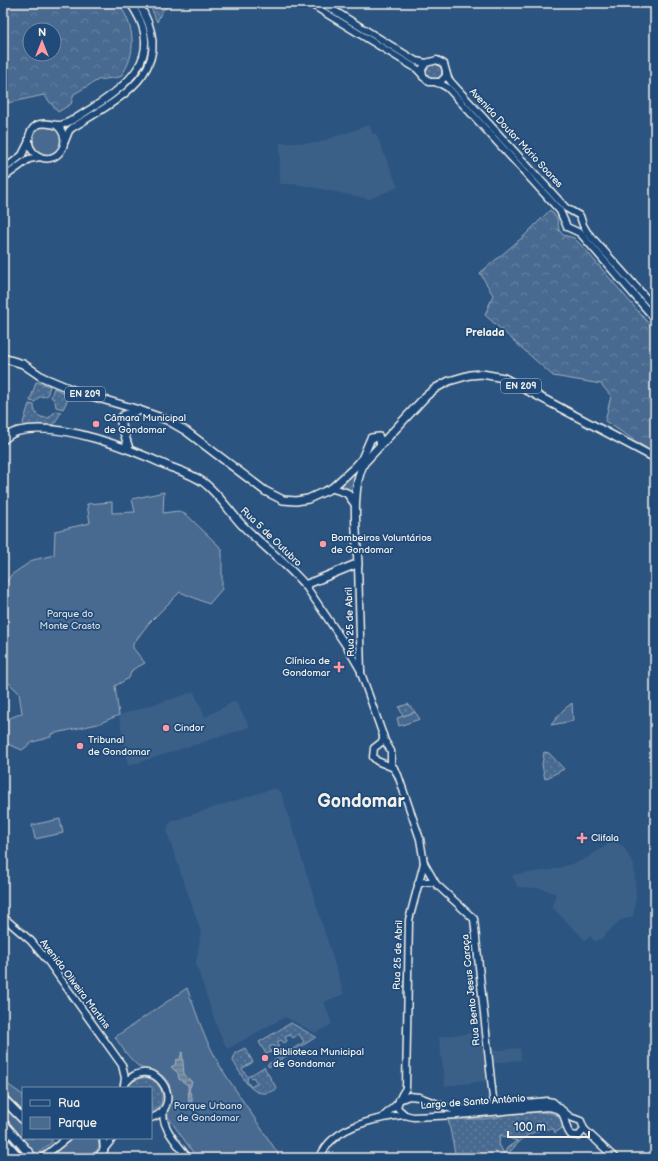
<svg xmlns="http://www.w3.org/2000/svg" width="658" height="1161" font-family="'Balsamiq Sans',sans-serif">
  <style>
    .built { fill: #3b6088 }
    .green { fill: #496b90; stroke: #9eaebc }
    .forest { fill: url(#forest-crowns); stroke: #9eaebc; fill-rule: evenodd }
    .garden { fill: url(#garden-dots); stroke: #9eaebc; fill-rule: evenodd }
    .water { fill: url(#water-rules); stroke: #a7b4c0 }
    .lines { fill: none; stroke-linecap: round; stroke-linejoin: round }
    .secondary-casing { stroke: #f4f1e8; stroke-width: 9 }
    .primary-casing { stroke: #f4f1e8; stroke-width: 10 }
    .highway-casing { stroke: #f4f1e8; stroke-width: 11 }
    .secondary { stroke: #1f4a7a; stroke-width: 6 }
    .primary { stroke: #1f4a7a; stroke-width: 7 }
    .highway { stroke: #1f4a7a; stroke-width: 8 }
    .poi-dot { fill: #ff9aa2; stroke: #1f4a7a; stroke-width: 1.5 }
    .labels { text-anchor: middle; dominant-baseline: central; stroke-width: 3.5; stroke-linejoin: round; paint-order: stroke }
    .shield { fill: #1f4a7a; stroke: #b4bfc7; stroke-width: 1 }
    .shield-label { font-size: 9px; font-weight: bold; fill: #f4f1e8 }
    .street-label { font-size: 10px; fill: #f4f1e8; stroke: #1f4a7a }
    .poi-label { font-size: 10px; fill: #f4f1e8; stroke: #1f4a7a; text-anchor: start }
    .park-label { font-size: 10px; fill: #dadddb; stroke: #1f4a7a }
    .neighbourhood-label { font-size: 11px; font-weight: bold; fill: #f4f1e8; stroke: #1f4a7a }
    .town-label { font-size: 18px; font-weight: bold; fill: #f4f1e8; stroke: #1f4a7a }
  </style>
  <defs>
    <pattern id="forest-crowns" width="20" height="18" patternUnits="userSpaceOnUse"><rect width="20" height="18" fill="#496b90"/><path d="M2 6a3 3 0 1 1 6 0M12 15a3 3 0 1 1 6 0" fill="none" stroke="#6481a0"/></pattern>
    <pattern id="garden-dots" width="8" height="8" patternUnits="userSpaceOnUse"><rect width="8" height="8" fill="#496b90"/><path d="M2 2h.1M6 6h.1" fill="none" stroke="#6481a0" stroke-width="1.8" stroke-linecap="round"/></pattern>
    <pattern id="water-rules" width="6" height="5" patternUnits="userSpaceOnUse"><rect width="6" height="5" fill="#738ca6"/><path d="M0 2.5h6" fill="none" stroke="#647484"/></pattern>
  </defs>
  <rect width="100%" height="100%" fill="#2c5481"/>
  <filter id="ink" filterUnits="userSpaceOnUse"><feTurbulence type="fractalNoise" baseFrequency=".025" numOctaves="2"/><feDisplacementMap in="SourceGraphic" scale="8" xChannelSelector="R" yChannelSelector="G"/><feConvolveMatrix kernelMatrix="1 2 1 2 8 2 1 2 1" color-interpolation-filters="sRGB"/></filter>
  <g filter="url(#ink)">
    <g class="built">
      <polygon points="369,125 373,134 376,134 398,187 369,199 297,184 280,184 280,143 317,143"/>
      <polygon points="194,692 205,717 235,701 250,727 128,766 119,715"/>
      <polygon points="275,788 281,792 344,994 324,1002 332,1024 316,1033 285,1017 227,1049 217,1027 196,964 201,932 167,832 168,826 172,821"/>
      <polygon points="613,841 623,846 634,865 636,897 633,916 619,921 602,938 595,941 590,936 585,940 553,908 552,906 556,894 541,888 518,887 512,875 552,870 575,863 587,858"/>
      <polygon points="481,1032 486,1081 445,1086 439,1037"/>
      <polygon points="520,1048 521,1060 494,1063 492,1051"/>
    </g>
    <g class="green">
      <circle cx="47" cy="141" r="15"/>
      <polygon points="164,492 163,513 178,511 187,515 222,549 222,589 209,604 180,592 149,623 133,644 133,648 145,663 132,670 129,678 115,686 119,715 98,724 51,734 51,737 33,742 22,750 3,742 3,721 22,713 19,693 3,677 3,588 11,575 33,560 54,555 55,531 90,523 87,504 112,502 112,513 135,512 132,499"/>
      <polygon points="572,703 573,721 551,725 563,710"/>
      <polygon points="415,712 420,719 399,726 397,718"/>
      <polygon points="60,819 63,833 35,839 32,825"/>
      <path d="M187 988 205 1037 221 1068 281 1158H197L168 1117C166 1106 174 1096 169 1084 162 1069 146 1074 136 1064 128 1057 121 1046 115 1037Z"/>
      <polygon points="3,1081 23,1095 23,1111 3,1091"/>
      <polygon points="3,1102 23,1123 23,1138 52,1139 52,1142 36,1155 3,1115"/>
      <polygon points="73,1138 98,1138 99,1147 91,1158 49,1158"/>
    </g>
    <g class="forest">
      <path d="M3 3H118C135 25 138 55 120 77L98 80 74 94 71 104 58 112 44 95 3 104ZM30 30H54V54H30Z"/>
      <polygon points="149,3 172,3 162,11 157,22"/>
      <polygon points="550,210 557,218 559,230 563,235 574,238 583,247 655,331 655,454 605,421 611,396 601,384 553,376 485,315 493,295 480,273 524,236"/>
    </g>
    <g class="garden">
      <circle cx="434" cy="72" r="8"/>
      <polygon points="36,382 50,386 47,396 39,397 35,402 30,401"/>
      <polygon points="54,388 67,395 68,399 63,409 56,407 55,401 51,397"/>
      <path d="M29 404 34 405C34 414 39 418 48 418L56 411 61 412 54 425 25 426 23 423Z"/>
      <polygon points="361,463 355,474 353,492 342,485"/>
      <polygon points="408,704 415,712 403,716 399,707"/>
      <polygon points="544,752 549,753 564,769 545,779 542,765"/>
      <polygon points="291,1023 316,1037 269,1067 267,1065 304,1042 299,1034 293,1038 290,1035 285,1037 287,1041 284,1043 281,1040 277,1042 279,1046 276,1048 273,1045 269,1048 271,1052 266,1054 259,1042"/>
      <path d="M245 1048 253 1062 242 1069 248 1077 247 1081 251 1087 257 1083 253 1077 251 1078 249 1076 264 1067 277 1089C252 1103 244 1078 233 1061L235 1053Z"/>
      <path d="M144 1077C159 1080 165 1090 161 1104L151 1113V1088H127L133 1081Z"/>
      <path d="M534 1112C545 1112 566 1112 562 1128L555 1133 554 1129H540C536 1133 532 1132 528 1135 519 1141 512 1149 505 1158H456L448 1119H483L499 1117 504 1114ZM500 1135 517 1141 507 1148 504 1154 499 1144Z"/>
    </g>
    <polygon class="water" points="182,1052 184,1074 192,1082 189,1090 192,1097 192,1109 189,1106 188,1085 179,1079 178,1073 171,1067 175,1065 176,1060 180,1059"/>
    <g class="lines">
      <g class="secondary-casing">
        <g id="secondary">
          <polyline points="309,3 417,69 429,82 440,82 446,76 446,72"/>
          <polyline points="322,3 416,61 426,63"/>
          <polyline points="423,77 422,69 426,63 437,60 444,64 448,78 451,82 566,208 580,216 583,225 587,232 655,308"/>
          <polyline points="437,83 441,84 448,88 560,211 567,227 580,233 655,319"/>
          <path d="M56 125C76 140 56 168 37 155 26 148 26 132 37 125 47 120 55 128 64 124 75 120 85 112 95 106 136 80 164 50 130 3"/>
          <path d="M65 141 69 131 72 128C121 98 181 69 138 3"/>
          <polyline points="3,170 22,155 29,141"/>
          <polyline points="3,178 29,159 40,157"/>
          <path d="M358 565 361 673 385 741 391 751V764L398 775 420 839 424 863 409 920 406 1088C402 1094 398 1100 397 1108L405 1115 413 1117 458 1115 548 1107C571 1110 561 1124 571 1135L579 1136 584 1129 581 1121 570 1117 553 1102 547 1101 454 1110 419 1097 409 1096 399 1100"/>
          <polyline points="305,585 347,647 361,671"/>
          <polyline points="383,735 383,741 374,748 373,757 377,761 394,768"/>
          <polyline points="424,863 436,884 474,919 494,1108"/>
          <polyline points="418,884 425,882 434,882"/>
          <polyline points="3,917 31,941 47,960 122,1065 125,1078 124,1085"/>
          <path d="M124 1085C151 1048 190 1105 151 1118"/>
          <path d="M164 1109C159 1126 179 1145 188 1158"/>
          <polyline points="383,1117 398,1103"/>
          <polyline points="584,1129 615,1158"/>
          <polyline points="103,1138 104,1151"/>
          <polyline points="42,1158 67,1138"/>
          <polyline points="97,1158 113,1138"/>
          <path d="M319 1158C323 1152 326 1145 332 1140 349 1124 381 1117 405 1115"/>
        </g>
      </g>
      <g class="primary-casing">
        <g id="primary">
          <polyline points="3,358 23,364 42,377 78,392 139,410 167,420 186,431 265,491 283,500 296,501 308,499 332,488 356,466 362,459 371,438 379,437 381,445"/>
          <path d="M3 440C8 436 12 432 19 431 61 421 131 449 170 467 181 471 193 475 203 482 218 493 229 511 242 525 263 546 285 562 305 585L354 565H358C357 535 350 489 364 463L426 396 436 388 449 381 470 375 482 374 504 378 655 458"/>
          <polyline points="129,449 120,419 124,415 139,410"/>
          <polyline points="332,488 347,493 355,504"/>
        </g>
      </g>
      <g class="highway-casing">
        <g id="highway">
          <polyline points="3,1099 23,1119"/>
          <polyline points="3,1123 33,1158"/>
          <polyline points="3,1140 19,1158"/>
        </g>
      </g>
      <use href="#secondary" class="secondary"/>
      <use href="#primary" class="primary"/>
      <use href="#highway" class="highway"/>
    </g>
  </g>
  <g class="poi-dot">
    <circle cx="96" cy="424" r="4"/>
    <circle cx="323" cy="544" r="4"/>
    <path d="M337 661h4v4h4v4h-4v4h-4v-4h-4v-4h4z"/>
    <circle cx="166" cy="728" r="4"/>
    <circle cx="80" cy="746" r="4"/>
    <path d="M580 832h4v4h4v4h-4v4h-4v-4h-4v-4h4z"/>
    <circle cx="265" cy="1058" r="4"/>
  </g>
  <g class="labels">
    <g class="shield">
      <rect x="501" y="379" width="40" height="14" rx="3"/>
      <rect x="65" y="387" width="40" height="14" rx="3"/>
    </g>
    <g class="shield-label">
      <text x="521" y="386">EN 209</text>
      <text x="85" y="394">EN 209</text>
    </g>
    <g class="street-label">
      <text transform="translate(516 138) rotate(47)">Avenida Doutor Mário Soares</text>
      <text transform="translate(271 537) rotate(44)">Rua 5 de Outubro</text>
      <text transform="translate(350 622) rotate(-92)">Rua 25 de Abril</text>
      <text transform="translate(398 955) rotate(-88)">Rua 25 de Abril</text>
      <text transform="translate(75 984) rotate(53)">Avenida Oliveira Martins</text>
      <text transform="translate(471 990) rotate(-96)">Rua Bento Jesus Caraça</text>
      <text transform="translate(473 1102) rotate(-4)">Largo de Santo António</text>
    </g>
    <g class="poi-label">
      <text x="104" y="418">Câmara Municipal<tspan x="104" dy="12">de Gondomar</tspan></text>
      <text x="331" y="538">Bombeiros Voluntários<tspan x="331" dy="12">de Gondomar</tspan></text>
      <text x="330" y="661" text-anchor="end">Clínica de<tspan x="330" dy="12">Gondomar</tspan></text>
      <text x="174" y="728">Cindor</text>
      <text x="88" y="740">Tribunal<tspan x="88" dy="12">de Gondomar</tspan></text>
      <text x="591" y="838">Clifala</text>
      <text x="273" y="1052">Biblioteca Municipal<tspan x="273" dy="12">de Gondomar</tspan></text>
    </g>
    <g class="park-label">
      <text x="70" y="614">Parque do<tspan x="70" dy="12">Monte Crasto</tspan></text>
      <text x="208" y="1106">Parque Urbano<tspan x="208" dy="12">de Gondomar</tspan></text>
    </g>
    <g class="neighbourhood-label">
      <text x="485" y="332">Prelada</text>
    </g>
    <g class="town-label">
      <text x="361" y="801">Gondomar</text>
    </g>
  </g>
  <rect width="658" height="1161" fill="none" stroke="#1f4a7a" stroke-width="16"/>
  <rect x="8" y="8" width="642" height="1145" fill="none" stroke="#f4f1e8" stroke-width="1.5" filter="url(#ink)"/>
  <rect x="22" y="1087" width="130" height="52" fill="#1f4a7a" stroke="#748da6"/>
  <rect x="30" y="1100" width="20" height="6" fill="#1f4a7a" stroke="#748da6"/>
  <text x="58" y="1107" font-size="12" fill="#f4f1e8">Rua</text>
  <rect x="30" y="1117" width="20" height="12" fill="#496b90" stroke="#748da6"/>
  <text x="58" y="1127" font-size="12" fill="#f4f1e8">Parque</text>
  <g transform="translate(42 42)"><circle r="19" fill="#1f4a7a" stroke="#748da6"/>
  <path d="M0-3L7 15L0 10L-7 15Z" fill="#ff9aa2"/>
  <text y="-6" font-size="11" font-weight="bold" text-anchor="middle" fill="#f4f1e8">N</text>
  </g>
  <path d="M508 1131v6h81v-6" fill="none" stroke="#f4f1e8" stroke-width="2"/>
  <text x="514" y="1131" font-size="12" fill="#f4f1e8" stroke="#1f4a7a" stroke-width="3" paint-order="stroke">100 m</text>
</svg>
